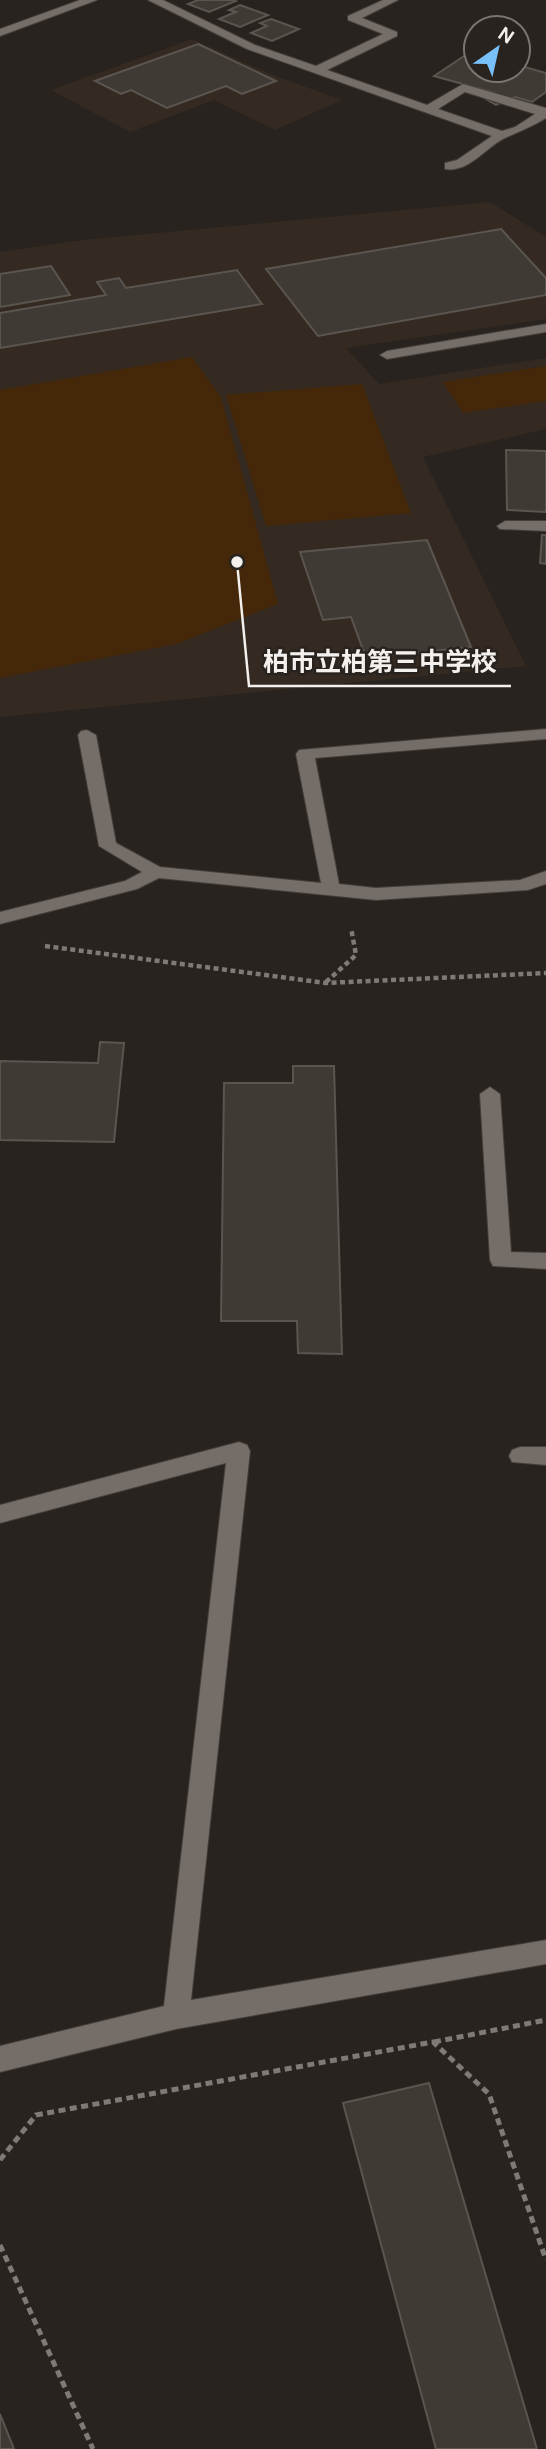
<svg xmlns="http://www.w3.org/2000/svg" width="546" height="2449" font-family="'DM Sans','Noto Sans JP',sans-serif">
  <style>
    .built { fill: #342a21 }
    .green { fill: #442809 }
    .building { fill: #403a35; stroke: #5b5550; stroke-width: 2 }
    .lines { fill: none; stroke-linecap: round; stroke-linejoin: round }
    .minor-casing { stroke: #433e3a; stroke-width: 2 }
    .path-far1 { stroke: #7e7a76; stroke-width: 4.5; stroke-dasharray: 5 3.5; stroke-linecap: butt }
    .path { stroke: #7e7a76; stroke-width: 5; stroke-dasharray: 7 4.5; stroke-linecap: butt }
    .minor { fill: #746d68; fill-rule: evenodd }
    .leader { fill: none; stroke: #f3f0ed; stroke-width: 2.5 }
    .callout-dot { fill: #f3f0ed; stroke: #28231e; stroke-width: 2.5 }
    .callout-label { font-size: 26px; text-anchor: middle; font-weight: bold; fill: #f3f0ed; stroke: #28231e; stroke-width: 5; stroke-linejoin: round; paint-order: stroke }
  </style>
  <rect width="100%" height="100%" fill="#28231e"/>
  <g class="built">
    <polygon points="192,39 270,74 342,100 275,130 214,100 130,132 51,90"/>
    <polygon points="490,202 546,237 546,319 346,348 379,384 546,358 546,429 423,457 526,666 0,717 0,252 82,240"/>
  </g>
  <g class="green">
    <polygon points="192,357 221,397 278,604 176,644 0,678 0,390"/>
    <polygon points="546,366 546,401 463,413 443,382"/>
    <polygon points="362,384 411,513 266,526 226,395"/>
  </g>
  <g class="building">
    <polygon points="198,0 234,0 236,1 209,12 188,4"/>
    <polygon points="240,5 268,15 240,27 219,19 236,12 229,10"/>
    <polygon points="271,19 299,29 272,41 251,33 267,26 260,23"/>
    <polygon points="198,44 276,81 242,94 226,86 167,108 131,90 121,94 95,81"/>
    <polygon points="470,52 476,54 476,70 518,70 518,65 546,73 546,92 532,102 515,97 496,105 484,98 492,92 434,76"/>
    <polygon points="501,229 546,278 546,295 318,336 266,269"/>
    <polygon points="51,266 70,295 0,307 0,274"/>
    <polygon points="237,270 262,304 0,348 0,313 106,295 97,282 119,278 126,288"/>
    <polygon points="506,450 546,451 546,512 507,510"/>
    <polygon points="542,535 546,535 546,564 540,563"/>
    <polygon points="427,540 471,647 366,658 351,617 323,620 300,552"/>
    <polygon points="100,1042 124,1043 114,1142 0,1140 0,1061 98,1063"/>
    <polygon points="293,1066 334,1066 342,1354 298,1353 297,1321 221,1321 224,1083 293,1083"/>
    <polygon points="429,2083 537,2449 436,2449 343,2103"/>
    <polygon points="0,2414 14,2449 0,2449"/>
  </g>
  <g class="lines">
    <g class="minor-casing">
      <g id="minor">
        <polygon points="80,0 97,0 0,36 0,29"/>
        <path d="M148 0H163L255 45 316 66 383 34 348 20V16L383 0H398L362 18 397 32V36L327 70 427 105 463 84 546 108V118C533 126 521 131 507 137 486 146 470 173 445 169V163L457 160 492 136 247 49ZM465 92 535 114 515 127 502 131 438 109Z"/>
        <polygon points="546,324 546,332 387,359 380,355 387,351"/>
        <polygon points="505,521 546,521 546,531 500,529 497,526"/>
        <polygon points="546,729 546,739 315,758 339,884 376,888 520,880 546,871 546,884 528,890 376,900 159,878 137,889 0,924 0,912 125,881 142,872 99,846 78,735 81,731 87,730 96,735 116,843 160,867 321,883 296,754 299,750"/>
        <polygon points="490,1087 500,1094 511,1252 546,1253 546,1269 493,1266 490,1260 480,1094"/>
        <polygon points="239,1442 247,1445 250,1451 191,2000 546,1940 546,1964 176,2029 0,2072 0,2046 164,2006 226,1463 0,1523 0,1505"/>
        <polygon points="520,1447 546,1447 546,1465 512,1462 509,1456 512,1450"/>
      </g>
    </g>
    <g class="path-far1">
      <polyline points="45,946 326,983 546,973"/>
      <polyline points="326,982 356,955 351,928"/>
    </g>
    <g class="path">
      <polyline points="434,2042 546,2020"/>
      <polyline points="0,2160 36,2115 433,2042 489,2094 546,2260"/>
      <polyline points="0,2245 93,2449"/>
    </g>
    <use href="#minor" class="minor"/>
  </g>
  <path class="leader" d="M237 562L249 686H511"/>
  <circle class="callout-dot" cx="237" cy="562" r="7"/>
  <g class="callout-label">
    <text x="380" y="671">柏市立柏第三中学校</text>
  </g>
  <g transform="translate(497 49) rotate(34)"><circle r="33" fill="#28231e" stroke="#797571" stroke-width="2"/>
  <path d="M0-5L12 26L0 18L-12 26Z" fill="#79bff8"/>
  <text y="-10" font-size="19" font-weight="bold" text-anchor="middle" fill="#f3f0ed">N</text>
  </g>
</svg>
